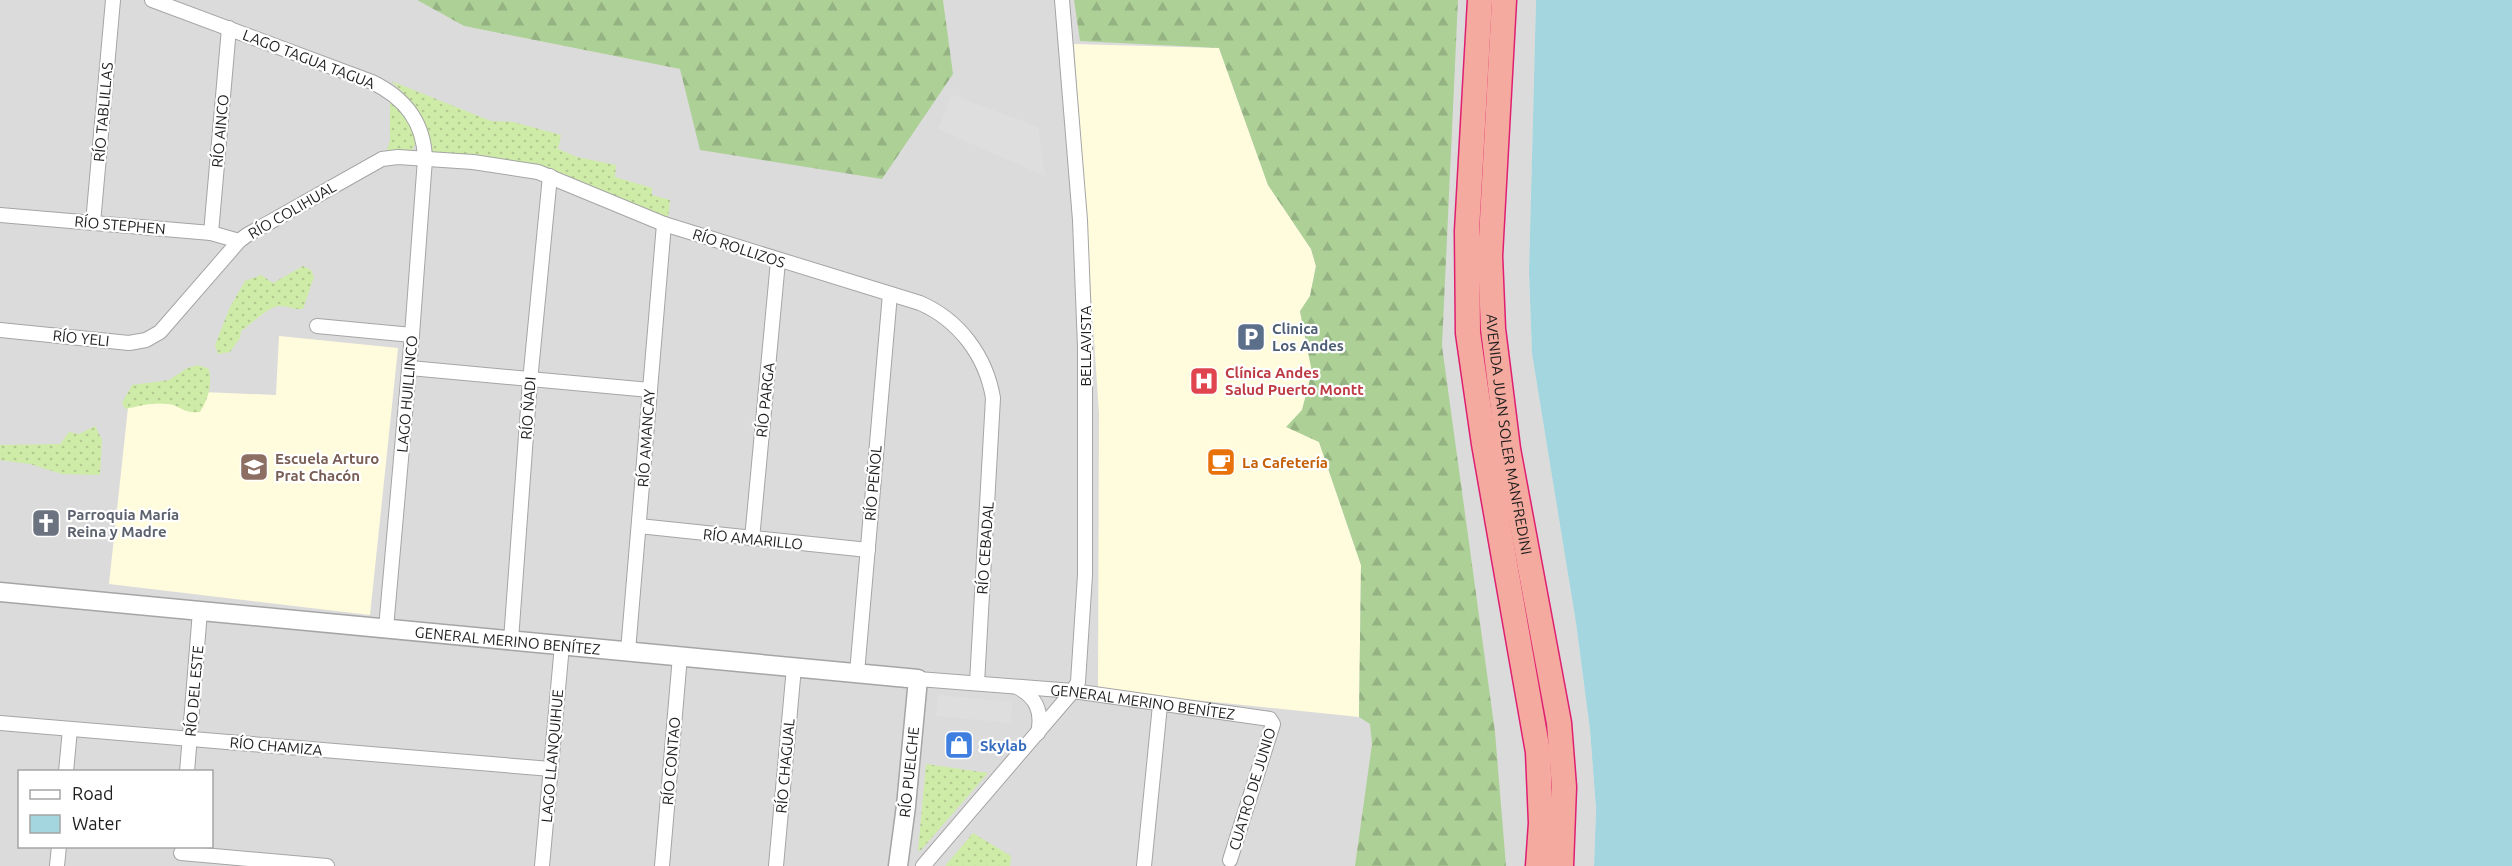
<svg xmlns="http://www.w3.org/2000/svg" width="2512" height="866" font-family="Ubuntu,sans-serif">
  <style>
    .residential { fill: #dcdbdb; fill-rule: evenodd }
    .education { fill: #fffcdd }
    .grass { fill: url(#grass-dots) }
    .forest { fill: url(#forest-firs) }
    .parking { fill: #dedede }
    .water { fill: #a3d6de }
    .lines { fill: none; stroke-linecap: round; stroke-linejoin: round }
    .minor-casing { stroke: #a5a5a5; stroke-width: 16 }
    .tertiary-casing { stroke: #a5a5a5; stroke-width: 21 }
    .trunk-casing { stroke: #df1f72; stroke-width: 27 }
    .minor { stroke: #fff; stroke-width: 14 }
    .tertiary { stroke: #fff; stroke-width: 18 }
    .trunk { stroke: #f4aa9e; stroke-width: 24 }
    .labels { text-anchor: middle; dominant-baseline: central; stroke-width: 4.5; stroke-linejoin: round; paint-order: stroke }
    .street-label { font-size: 15px; fill: #1e1e1e; stroke: #fff }
    .service-label { font-size: 15px; font-weight: bold; fill: #4e5e75; stroke: #fff; text-anchor: start }
    .health-label { font-size: 15px; font-weight: bold; fill: #be3a42; stroke: #fff; text-anchor: start }
    .education-label { font-size: 15px; font-weight: bold; fill: #785e54; stroke: #fff; text-anchor: start }
    .food-label { font-size: 15px; font-weight: bold; fill: #c56008; stroke: #fff; text-anchor: start }
    .worship-label { font-size: 15px; font-weight: bold; fill: #5b616d; stroke: #fff; text-anchor: start }
    .shop-label { font-size: 15px; font-weight: bold; fill: #366cbe; stroke: #fff; text-anchor: start }
  </style>
  <defs>
    <pattern id="grass-dots" width="8" height="8" patternUnits="userSpaceOnUse" patternTransform="scale(1.5)"><rect width="8" height="8" fill="#cfeba8"/><path d="M2 2h.1M6 6h.1" fill="none" stroke="#b1c990" stroke-width="1.8" stroke-linecap="round"/></pattern>
    <pattern id="forest-firs" width="22" height="20" patternUnits="userSpaceOnUse" patternTransform="scale(1.5)"><rect width="22" height="20" fill="#add097"/><path d="M5 1l3.5 6h-7zM16 11l3.5 6h-7z" fill="#94b282"/></pattern>
  </defs>
  <rect width="100%" height="100%" fill="#efeae4"/>
  <path class="residential" d="M0 0H417L464 26 680 69 952 74 943 0H1536L1529 272 1532 354 1576 623 1590 730 1596 809 1594 866H0ZM20 772H212V846H20Z"/>
  <g class="education">
    <polygon points="1074,44 1219,48 1268,185 1311,249 1316,266 1310,296 1300,312 1312,372 1302,410 1287,427 1319,442 1361,565 1359,717 1098,690 1099,413"/>
    <polygon points="279,336 398,348 370,615 109,584 130,389 276,395"/>
  </g>
  <g class="grass">
    <path d="M391 81 491 121 513 122 561 135 558 149 577 157 616 165 615 177 652 188V195L670 200 668 219 571 177 538 166 494 159 433 155C428 119 416 105 391 81Z"/>
    <path d="M390 102C403 113 412 126 416 143L411 152 387 150 390 140Z"/>
    <path d="M303 266 311 270 314 277 303 309C294 310 288 306 280 306 268 306 252 324 241 331L240 338 230 352 218 354 215 345 230 307 245 281 261 275 273 283Z"/>
    <path d="M198 365 209 369C212 386 209 397 200 412 183 414 182 406 168 404 154 402 139 406 125 409L122 403 132 385 169 380 187 368Z"/>
    <polygon points="95,426 102,440 100,475 62,474 30,464 0,460 0,445 60,444 69,432 79,434"/>
    <polygon points="926,764 988,773 921,850 918,851"/>
    <polygon points="973,833 1011,856 1010,866 945,866"/>
  </g>
  <g class="forest">
    <polygon points="417,0 943,0 953,74 882,179 700,150 680,69 464,26"/>
    <polygon points="1074,0 1458,0 1442,346 1495,732 1506,866 1355,866 1372,744 1370,724 1359,717 1361,565 1319,442 1286,427 1302,410 1312,372 1300,311 1310,296 1316,266 1311,249 1268,185 1219,48 1080,41"/>
  </g>
  <g class="parking">
    <polygon points="951,94 1038,127 1045,176 938,129"/>
    <polygon points="938,695 1012,702 1011,723 936,716"/>
  </g>
  <polygon class="water" points="1536,0 2512,0 2512,866 1594,866 1596,809 1590,730 1576,623 1532,354 1529,272"/>
  <g class="lines">
    <g class="minor-casing">
      <g id="minor">
        <path d="M152 0 372 82C405 98 424 122 425 159L412 335 386 628"/>
        <polyline points="0,215 211,233 239,241"/>
        <polyline points="93,223 113,0"/>
        <polyline points="211,233 229,28"/>
        <polyline points="317,326 412,335"/>
        <path d="M0 330 129 343 146 340 160 332 239 241 247 235 382 159 398 157 473 162 538 172 664 224 920 303C959 320 986 356 993 398L977 683"/>
        <polyline points="410,368 650,390"/>
        <polyline points="639,526 868,550"/>
        <polyline points="752,539 778,261"/>
        <polyline points="511,640 530,381 550,176"/>
        <polyline points="628,651 664,224"/>
        <polyline points="857,673 890,294"/>
        <path id="s1" d="M918 679 1073 691 1270 719 1273 724 1230 860"/>
        <path d="M1017 687C1036 697 1043 711 1038 733"/>
        <polyline points="0,723 551,769"/>
        <polyline points="66,772 70,729"/>
        <polyline points="187,772 200,611"/>
        <polyline points="181,853 327,866"/>
        <polyline points="57,866 59,846"/>
        <polyline points="542,866 562,645"/>
        <polyline points="662,866 680,656"/>
        <polyline points="776,866 794,667"/>
        <polyline points="923,866 1073,691 1078,682 1085,575 1085,347 1080,220 1062,0"/>
        <polyline points="1144,866 1160,705"/>
      </g>
    </g>
    <g class="tertiary-casing">
      <g id="tertiary">
        <path id="s2" d="M0 592 918 679 906 806 898 866"/>
      </g>
    </g>
    <g class="trunk-casing">
      <g id="trunk">
        <polyline points="1480,0 1467,231 1468,333 1484,444 1538,752 1541,823 1538,866"/>
        <path id="s3" d="M1504 0 1490 256 1493 329 1508 449 1559 723 1564 787 1561 866"/>
      </g>
    </g>
    <use href="#minor" class="minor"/>
    <use href="#tertiary" class="tertiary"/>
    <use href="#trunk" class="trunk"/>
  </g>
  <defs>
    <g id="parking-square" transform="scale(1.5)"><rect x="-9" y="-9" width="18" height="18" rx="4" fill="#5c6f8a" stroke="#fff"/><path d="M-3.5-5.5H1a3.5 3.5 0 0 1 0 7H-1V5.5H-3.5ZM-1-3.4V-.6H.8a1.4 1.4 0 0 0 0-2.8Z" fill="#fff"/></g>
    <g id="hospital-square" transform="scale(1.5)"><rect x="-9" y="-9" width="18" height="18" rx="4" fill="#e0444e" stroke="#fff"/><path d="M-5-5h3v3.5h4V-5h3V5h-3V1.5h-4V5h-3Z" fill="#fff"/></g>
    <g id="cafe-square" transform="scale(1.5)"><rect x="-9" y="-9" width="18" height="18" rx="4" fill="#e8710a" stroke="#fff"/><path d="M-5.5-4.5H6V0H3Q3 3.5 0 3.5H-2.5Q-5.5 3.5-5.5 0ZM3-3.2v2h1.7v-2ZM-6 4.5H4V6H-6Z" fill="#fff"/></g>
    <g id="school-square" transform="scale(1.5)"><rect x="-9" y="-9" width="18" height="18" rx="4" fill="#8d6e63" stroke="#fff"/><path d="M0-5L7-2L0 1L-7-2ZM-4 1L0 2.5L4 1V4Q0 6-4 4Z" fill="#fff"/></g>
    <g id="church-square" transform="scale(1.5)"><rect x="-9" y="-9" width="18" height="18" rx="4" fill="#6b7280" stroke="#fff"/><path d="M-1.2-6h2.4v3.5h3.3v2.4h-3.3V6h-2.4V-.1h-3.3v-2.4h3.3Z" fill="#fff"/></g>
    <g id="shop-square" transform="scale(1.5)"><rect x="-9" y="-9" width="18" height="18" rx="4" fill="#3f7fe0" stroke="#fff"/><path d="M-5-2.5h2.3a2.7 3.5 0 0 1 5.4 0H5L5.5 6h-11ZM-1.5-2.5h3a1.5 2.3 0 0 0-3 0Z" fill="#fff"/></g>
  </defs>
  <g fill-rule="evenodd">
    <use href="#parking-square" x="1251" y="337"/>
    <use href="#hospital-square" x="1204" y="381"/>
    <use href="#cafe-square" x="1221" y="462"/>
    <use href="#school-square" x="254" y="467"/>
    <use href="#church-square" x="46" y="523"/>
    <use href="#shop-square" x="959" y="745"/>
  </g>
  <g class="labels">
    <g class="street-label">
      <text transform="translate(309 59) rotate(21)">LAGO TAGUA TAGUA</text>
      <text transform="translate(103 112) rotate(-85)">RÍO TABLILLAS</text>
      <text transform="translate(220 131) rotate(-85)">RÍO AINCO</text>
      <text transform="translate(292 210) rotate(-30)">RÍO COLIHUAL</text>
      <text transform="translate(120 225) rotate(5)">RÍO STEPHEN</text>
      <text transform="translate(739 248) rotate(18)">RÍO ROLLIZOS</text>
      <text transform="translate(81 338) rotate(6)">RÍO YELI</text>
      <text transform="translate(1085 346) rotate(-90)">BELLAVISTA</text>
      <text transform="translate(407 394) rotate(-85)">LAGO HUILLINCO</text>
      <text transform="translate(765 400) rotate(-84)">RÍO PARGA</text>
      <text transform="translate(528 408) rotate(-86)">RÍO ÑADI</text>
      <text stroke="none"><textPath href="#s3" startOffset="436">AVENIDA JUAN SOLER MANFREDINI</textPath></text>
      <text transform="translate(646 438) rotate(-86)">RÍO AMANCAY</text>
      <text transform="translate(873 483) rotate(-85)">RÍO PEÑOL</text>
      <text transform="translate(753 539) rotate(6)">RÍO AMARILLO</text>
      <text transform="translate(985 548) rotate(-86)">RÍO CEBADAL</text>
      <text stroke="none"><textPath href="#s2" startOffset="510">GENERAL MERINO BENÍTEZ</textPath></text>
      <text transform="translate(194 691) rotate(-85)">RÍO DEL ESTE</text>
      <text stroke="none"><textPath href="#s1" startOffset="226">GENERAL MERINO BENÍTEZ</textPath></text>
      <text transform="translate(276 746) rotate(5)">RÍO CHAMIZA</text>
      <text transform="translate(552 756) rotate(-85)">LAGO LLANQUIHUE</text>
      <text transform="translate(671 761) rotate(-85)">RÍO CONTAO</text>
      <text transform="translate(785 766) rotate(-85)">RÍO CHAGUAL</text>
      <text transform="translate(909 772) rotate(-84)">RÍO PUELCHE</text>
      <text transform="translate(1252 789) rotate(-73)">CUATRO DE JUNIO</text>
    </g>
    <g class="service-label">
      <text x="1272" y="328">Clinica<tspan x="1272" dy="17">Los Andes</tspan></text>
    </g>
    <g class="health-label">
      <text x="1225" y="372">Clínica Andes<tspan x="1225" dy="17">Salud Puerto Montt</tspan></text>
    </g>
    <g class="education-label">
      <text x="275" y="458">Escuela Arturo<tspan x="275" dy="17">Prat Chacón</tspan></text>
    </g>
    <g class="food-label">
      <text x="1242" y="462">La Cafetería</text>
    </g>
    <g class="worship-label">
      <text x="67" y="514">Parroquia María<tspan x="67" dy="17">Reina y Madre</tspan></text>
    </g>
    <g class="shop-label">
      <text x="980" y="745">Skylab</text>
    </g>
  </g>
  <rect x="18" y="770" width="195" height="78" fill="#ffffff" stroke="#a5a5a5" stroke-width="1.5"/>
  <rect x="30" y="790" width="30" height="9" fill="#ffffff" stroke="#a5a5a5" stroke-width="1.5"/>
  <text x="72" y="800" font-size="18" fill="#1e1e1e">Road</text>
  <rect x="30" y="815" width="30" height="18" fill="#a3d6de" stroke="#a5a5a5" stroke-width="1.5"/>
  <text x="72" y="830" font-size="18" fill="#1e1e1e">Water</text>
</svg>
